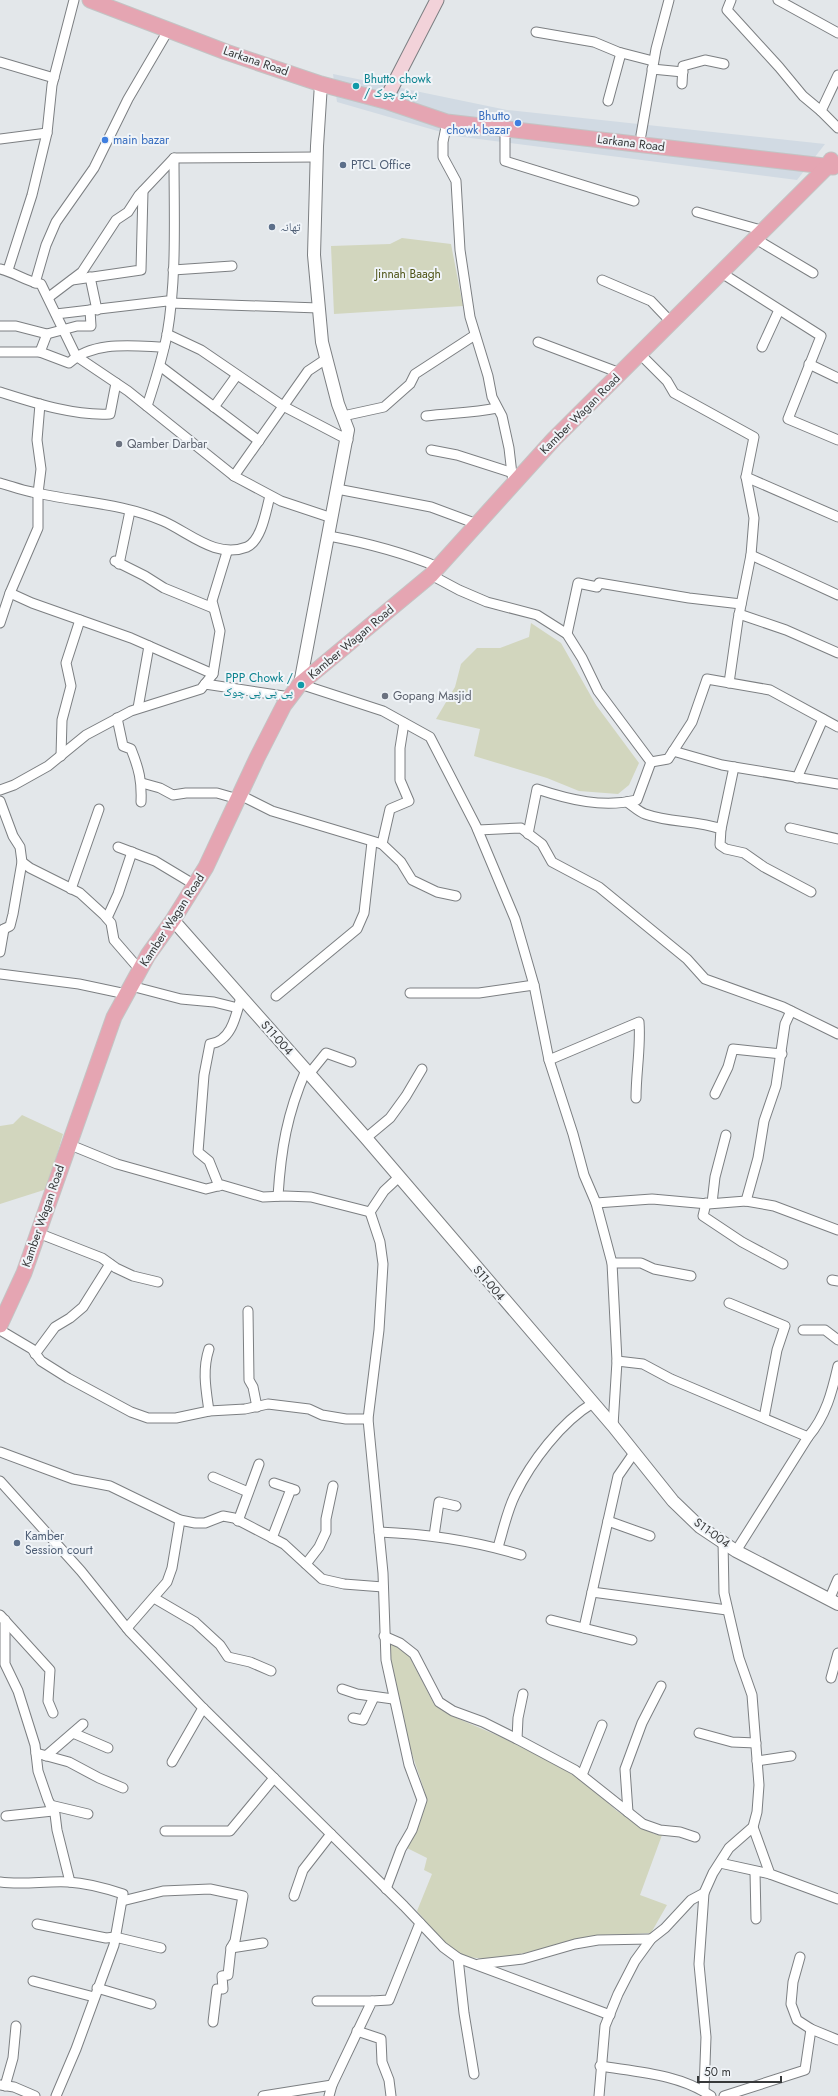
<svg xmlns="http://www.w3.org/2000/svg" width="838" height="2096" font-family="Jost,'Noto Naskh Arabic',sans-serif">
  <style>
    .built { fill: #d1dae3 }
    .green { fill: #d2d6be }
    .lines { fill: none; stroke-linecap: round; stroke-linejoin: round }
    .minor-casing { stroke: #7c7f82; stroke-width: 11 }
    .tertiary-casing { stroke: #7c7f82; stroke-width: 14 }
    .secondary-casing { stroke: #7c7f82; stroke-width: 15 }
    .primary-casing { stroke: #c3c4c4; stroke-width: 17 }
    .minor { stroke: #fff; stroke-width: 9 }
    .tertiary { stroke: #fff; stroke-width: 12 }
    .secondary { stroke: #f2d2d9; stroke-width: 13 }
    .primary { stroke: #e5a5b2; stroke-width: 15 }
    .culture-dot { fill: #0f9aa8; stroke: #f0f4f8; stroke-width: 1.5 }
    .shop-dot { fill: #3f7fe0; stroke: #f0f4f8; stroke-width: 1.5 }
    .service-dot { fill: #5c6f8a; stroke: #f0f4f8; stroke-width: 1.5 }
    .worship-dot { fill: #6b7280; stroke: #f0f4f8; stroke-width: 1.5 }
    .labels { text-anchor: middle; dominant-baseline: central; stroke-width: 4; stroke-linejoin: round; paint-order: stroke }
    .street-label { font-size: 12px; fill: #37393a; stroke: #f0f4f8 }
    .culture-label { font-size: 12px; fill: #0d838f; stroke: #f0f4f8; text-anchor: start }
    .shop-label { font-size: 12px; fill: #366cbe; stroke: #f0f4f8; text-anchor: end }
    .service-label { font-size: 12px; fill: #4e5e75; stroke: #f0f4f8; text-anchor: start }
    .park-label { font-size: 12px; fill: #4f5417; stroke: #f0f4f8 }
    .worship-label { font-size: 12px; fill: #5b616d; stroke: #f0f4f8; text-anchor: start }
  </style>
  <rect width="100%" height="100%" fill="#e3e7ea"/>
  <polygon class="built" points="333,74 507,110 825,144 797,180 455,136 337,102"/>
  <g class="green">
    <polygon points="402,238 451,244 463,306 334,314 331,246 390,244"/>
    <polygon points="531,623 561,643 596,705 639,763 629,785 618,794 579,791 547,778 474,756 480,729 436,719 455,687 461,664 477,648 500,648 529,637"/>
    <polygon points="22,1115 63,1134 47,1189 0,1204 0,1126 13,1124"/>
    <path d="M391 1644 407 1652 434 1704 452 1716 501 1737 557 1765 586 1783 617 1811 654 1834 662 1835 640 1895 667 1905 651 1933C629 1935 604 1933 582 1938 547 1945 487 1971 454 1951 445 1946 425 1920 417 1911L432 1874 424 1870 427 1858 407 1848 425 1803 426 1796C411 1749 389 1693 391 1644Z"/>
  </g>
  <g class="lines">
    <g class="minor-casing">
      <g id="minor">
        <polyline points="731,0 727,10 779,67 803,96 821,111"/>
        <polyline points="778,0 838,33"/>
        <polyline points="536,32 594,42 618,52 653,61"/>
        <polyline points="0,62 54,78"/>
        <polyline points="652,69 683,72"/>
        <polyline points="838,75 821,111 838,128"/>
        <polyline points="682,84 683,66 705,60 724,64"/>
        <polyline points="608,101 621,53"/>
        <polyline points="447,122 443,142 443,157 456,181 460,250 470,317 488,376 492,397 502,416 509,448 513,483"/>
        <polyline points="505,129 505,161 634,201"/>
        <polyline points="641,135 656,49 669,0"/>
        <polyline points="0,139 47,133"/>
        <polyline points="697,212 761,230"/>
        <polyline points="754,238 813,273"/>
        <path d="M0 269C14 272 27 282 41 284L76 356 128 391 234 476 281 501 332 518"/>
        <polyline points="8,270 32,195 47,133 52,85 74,0"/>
        <polyline points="173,270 232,266"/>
        <polyline points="720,272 821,336 788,419 838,440"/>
        <polyline points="90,277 97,310"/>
        <polyline points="72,280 141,270 143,191"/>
        <polyline points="602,280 651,301 671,322"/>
        <polyline points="35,283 46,245 56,222 94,168 128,99 169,29"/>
        <polyline points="49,297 82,272 116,220 128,212 139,195 174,158 316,157"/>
        <polyline points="56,314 167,301 170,303 319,308"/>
        <polyline points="0,326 16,326 47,334 77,326 91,326 90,310"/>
        <polyline points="167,334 201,350 283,406 348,440"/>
        <polyline points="538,342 620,373"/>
        <polyline points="762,347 779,310"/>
        <path d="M0 352H40L69 363C93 340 134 346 164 347"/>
        <polyline points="40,352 47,334"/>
        <polyline points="640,354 667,381 674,393 754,437 746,477 754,518 751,555 738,620 729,683"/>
        <polyline points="809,364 838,378"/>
        <polyline points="160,366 259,441"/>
        <path d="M0 392C35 403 73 416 110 414L116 383"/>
        <path d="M147 406C155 382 162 359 167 335 177 277 174 216 174 158"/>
        <polyline points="214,407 237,375"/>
        <polyline points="343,416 384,407 410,384 415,374 475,335"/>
        <path d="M426 416C450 413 473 413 497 408"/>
        <polyline points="431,450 457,455 513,473"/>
        <polyline points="234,476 308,371 326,359"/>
        <polyline points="746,477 838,517"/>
        <path d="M0 483C11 486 21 490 32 492 75 502 122 503 163 521 190 533 216 559 247 547 262 540 266 510 270 496"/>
        <polyline points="337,489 431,507 477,524"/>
        <path d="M329 536C367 543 402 552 438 567"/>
        <polyline points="751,555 838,595"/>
        <polyline points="115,561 145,576 164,588 213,608"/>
        <polyline points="119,564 130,511"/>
        <path d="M431 575 459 590 487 602 537 615 567 634 582 658 598 691 651 762 637 800C603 808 570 800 537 789L528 834"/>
        <polyline points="10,593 32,603 131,638 213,674"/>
        <polyline points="739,614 786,630 838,653"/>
        <polyline points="0,623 10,593 38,528 38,493 41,469 37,440 40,404"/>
        <polyline points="567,634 578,583 597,587 599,583 689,598 741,604"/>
        <polyline points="205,684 290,697"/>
        <polyline points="300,684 383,711 430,737 476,826 515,919 534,985 549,1060 573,1134 584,1175 596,1203 612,1263 617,1361 613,1426"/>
        <polyline points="138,708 149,646"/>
        <path d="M117 718 123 746 131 749C139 769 142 781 141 802"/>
        <polyline points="673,751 722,765 838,784"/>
        <polyline points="61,756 62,720 71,686 66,663 80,620"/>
        <polyline points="651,762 668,759 692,722 707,679 770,690 838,727"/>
        <polyline points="797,778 823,719"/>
        <polyline points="142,783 160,788 173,795 186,793 217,793 238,799"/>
        <polyline points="0,790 14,785 48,766 86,735 131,711 201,689 213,674 220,631 212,601 227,552"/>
        <polyline points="240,795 272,811 382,844 401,862 412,880 437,892 456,896"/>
        <polyline points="0,801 13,836 20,847 22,862 13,914 10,926 0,931"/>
        <path d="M627 802C633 806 639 812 645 814 670 823 697 820 721 829L720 845 726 849 744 853 764 867 811 892"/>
        <polyline points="790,828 838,839"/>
        <polyline points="721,829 734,767"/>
        <polyline points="478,830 521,828 542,844 552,862 599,887 687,959 705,979 783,1007 838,1034"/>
        <polyline points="382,844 390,809 409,801 400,780 400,748 404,723"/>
        <polyline points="118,847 155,861 195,885"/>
        <polyline points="22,862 30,868 80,893 104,915 111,923 114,940 140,970"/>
        <polyline points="71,889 99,809"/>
        <polyline points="107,918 118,894 132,852"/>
        <polyline points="0,952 4,929"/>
        <polyline points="0,974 79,984 126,994"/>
        <polyline points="131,986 181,999 214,1002 238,1008"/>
        <polyline points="410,993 479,993 534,985"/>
        <polyline points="276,996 357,929 364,913 372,842"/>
        <path d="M549 1060 639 1022C641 1047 636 1072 636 1098"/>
        <polyline points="309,1074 326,1053 351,1062"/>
        <polyline points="715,1094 728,1067 733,1049 782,1054"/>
        <polyline points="366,1138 390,1118 406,1096 422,1069"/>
        <polyline points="68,1144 117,1164 206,1189 222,1185 263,1197 285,1196 311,1197 370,1212"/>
        <path d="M219 1186 209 1161 198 1152 204 1075 210 1044C232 1041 236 1015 241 997"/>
        <path d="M278 1196C281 1149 287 1114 306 1070"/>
        <polyline points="746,1201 758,1158 764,1121 776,1086 785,1024 791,1011"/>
        <polyline points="596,1203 652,1199 708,1204 746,1201 774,1206 838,1230"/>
        <polyline points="706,1203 703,1216 742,1242 783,1264"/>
        <polyline points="712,1203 715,1177 726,1135"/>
        <polyline points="370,1212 380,1242 383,1264 379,1330 368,1419 383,1573 386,1660 409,1765 422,1800 412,1830 401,1849 386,1889"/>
        <polyline points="370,1212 384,1191 399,1177"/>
        <polyline points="38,1233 102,1258 116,1268 133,1276 158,1282"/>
        <polyline points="612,1263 641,1263 654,1269 691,1276"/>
        <polyline points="832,1280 838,1281"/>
        <polyline points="729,1303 785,1326 777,1350 764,1418"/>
        <polyline points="248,1311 249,1380 253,1387 257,1407"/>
        <polyline points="0,1330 32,1349 41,1361 68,1378 131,1412 148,1418 176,1418 209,1411 245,1409 268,1404 309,1409 322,1415 346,1419 368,1419"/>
        <polyline points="803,1330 825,1330 838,1340"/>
        <path d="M209 1349C202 1370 206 1390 209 1411"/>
        <polyline points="35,1354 55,1327 70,1318 83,1307 110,1264"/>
        <polyline points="617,1361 643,1364 671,1379 808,1437"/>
        <polyline points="0,1452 73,1479 110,1486 180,1520 195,1523 205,1523 223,1516 234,1518 284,1544 322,1579 344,1584 383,1587"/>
        <polyline points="213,1477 248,1492"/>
        <polyline points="0,1481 81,1571 130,1632 203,1708 404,1906 443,1947 458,1958 610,2015"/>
        <polyline points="274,1483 295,1490"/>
        <polyline points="238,1521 259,1464"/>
        <polyline points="608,1521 650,1536"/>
        <path d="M379 1532C428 1534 475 1541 521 1555"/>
        <polyline points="434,1536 439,1502 456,1506"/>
        <polyline points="272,1538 291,1489"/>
        <path d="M498 1547C503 1531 507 1511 515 1495 531 1462 561 1422 593 1403"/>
        <path d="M736 1551 808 1437C826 1416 832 1392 838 1366"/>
        <polyline points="306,1564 319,1547 326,1532 326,1519 333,1486"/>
        <polyline points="592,1592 727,1610"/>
        <polyline points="154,1598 195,1622 220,1645 228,1657 250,1662 271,1671"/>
        <polyline points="829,1600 838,1579"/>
        <polyline points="0,1615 50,1670 48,1701 53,1713"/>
        <polyline points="5,1620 5,1664 18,1691 35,1745 38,1771 48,1800 55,1814 57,1830 70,1882"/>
        <polyline points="551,1620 632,1640"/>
        <polyline points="127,1628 167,1582 172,1568 180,1520"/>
        <polyline points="584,1628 618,1476 634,1453"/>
        <polyline points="384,1636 400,1643 414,1654 439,1702 453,1711 483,1722 517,1739 575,1770 643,1824 660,1830 680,1832 695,1837"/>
        <polyline points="831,1678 838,1653"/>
        <polyline points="342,1689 357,1694 393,1699"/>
        <polyline points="353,1718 363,1720 374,1697"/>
        <polyline points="73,1733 108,1748"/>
        <polyline points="699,1733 732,1742 756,1743"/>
        <polyline points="517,1739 518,1718 523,1694"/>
        <polyline points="36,1753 69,1762 99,1778 123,1788"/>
        <polyline points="46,1756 83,1724"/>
        <polyline points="757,1761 791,1756"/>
        <polyline points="172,1762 203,1708"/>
        <polyline points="582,1775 602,1725"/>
        <polyline points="50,1805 88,1814"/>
        <polyline points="628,1812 625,1769 642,1723 661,1686"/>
        <polyline points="6,1816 53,1811"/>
        <polyline points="753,1827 770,1874 838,1899"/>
        <polyline points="165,1831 230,1831 274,1778"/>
        <polyline points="720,1863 770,1874"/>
        <polyline points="755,1872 756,1919"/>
        <path d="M0 1882C22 1885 45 1881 68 1882 87 1883 105 1888 123 1894L114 1945 76 2049 56 2096"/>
        <polyline points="704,1893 699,1964 706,2037 704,2091"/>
        <polyline points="294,1896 303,1870 331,1834"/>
        <polyline points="122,1901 163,1891 210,1889 243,1896 235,1941 231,1948 228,1975 222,1976 223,1989 217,1989 213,2022"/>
        <polyline points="37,1924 106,1938 115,1937 161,1948"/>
        <polyline points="231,1948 263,1943"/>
        <polyline points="800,1957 793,1982 791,2004 797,2020 811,2029 838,2040"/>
        <polyline points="458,1958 464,2013 474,2074"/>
        <polyline points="479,1964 523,1959 575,1944 598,1940 651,1939"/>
        <polyline points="33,1981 94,1997"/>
        <polyline points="97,1988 151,2004"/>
        <polyline points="317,2001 372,2001"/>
        <polyline points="357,2031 381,2039 382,2062 389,2080 391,2096"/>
        <path d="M600 2066C637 2072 679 2074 711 2096"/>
        <polyline points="0,2085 14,2087 35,2096"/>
        <polyline points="5,2086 13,2058 16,2026"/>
        <polyline points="263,2096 332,2085"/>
        <polyline points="329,2096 332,2085 372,2001 389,2000 420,1923"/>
        <polyline points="599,2096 605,2026 618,1994 635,1961 651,1939 665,1928 691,1900 704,1893 713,1873 729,1848 753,1827 757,1812 759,1785 752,1695 739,1658 724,1593 723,1541"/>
        <polyline points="724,2096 805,2070 811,2029"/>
      </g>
    </g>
    <g class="tertiary-casing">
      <g id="tertiary">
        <polyline points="300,684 348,430 338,404 322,342 314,255 317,146 321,84"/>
        <polyline points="173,920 366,1138 613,1426 673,1501 700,1527 736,1551 838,1604"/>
      </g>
    </g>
    <g class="secondary-casing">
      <polyline id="secondary" points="385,101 437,0"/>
    </g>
    <g class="primary-casing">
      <g id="primary">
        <polyline points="90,0 226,52 321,84 385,101 447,122 833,167"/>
        <polyline points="0,1325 24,1273 114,1017 148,955 173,920 206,867 257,758 284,705 300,684 431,575 554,439 827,167 831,160"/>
      </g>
    </g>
    <use href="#minor" class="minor"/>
    <use href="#tertiary" class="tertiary"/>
    <use href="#secondary" class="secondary"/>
    <use href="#primary" class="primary"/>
  </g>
  <g class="culture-dot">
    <circle cx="356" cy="86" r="4"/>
    <circle cx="301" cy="685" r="4"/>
  </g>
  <g class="shop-dot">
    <circle cx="518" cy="123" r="4"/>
    <circle cx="105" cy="140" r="4"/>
  </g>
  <g class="service-dot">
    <circle cx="343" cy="165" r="4"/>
    <circle cx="272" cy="227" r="4"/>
    <circle cx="17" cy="1543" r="4"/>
  </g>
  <g class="worship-dot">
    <circle cx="119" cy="444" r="4"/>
    <circle cx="385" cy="696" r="4"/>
  </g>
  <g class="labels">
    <g class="street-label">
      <text transform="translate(256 61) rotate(19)">Larkana Road</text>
      <text transform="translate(631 143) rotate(7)">Larkana Road</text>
      <text transform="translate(580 414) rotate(-45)">Kamber Wagan Road</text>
      <text transform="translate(351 642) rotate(-40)">Kamber Wagan Road</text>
      <text transform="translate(172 920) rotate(-57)">Kamber Wagan Road</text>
      <text transform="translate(277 1038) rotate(48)">S11-004</text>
      <text transform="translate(43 1216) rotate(-71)">Kamber Wagan Road</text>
      <text transform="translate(489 1283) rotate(49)">S11-004</text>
      <text transform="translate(712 1533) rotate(36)">S11-004</text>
    </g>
    <g class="culture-label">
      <text x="364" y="79">Bhutto chowk<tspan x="364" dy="14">/ بہٹو چوک</tspan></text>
      <text x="293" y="678" text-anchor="end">PPP Chowk /<tspan x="293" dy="14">پی پی پی چوک</tspan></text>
    </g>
    <g class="shop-label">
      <text x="510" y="116">Bhutto<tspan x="510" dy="14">chowk bazar</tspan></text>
      <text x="113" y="140" text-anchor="start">main bazar</text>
    </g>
    <g class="service-label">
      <text x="351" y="165">PTCL Office</text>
      <text x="280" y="227">تھانہ</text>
      <text x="25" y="1536">Kamber<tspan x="25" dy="14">Session court</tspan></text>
    </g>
    <g class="park-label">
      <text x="408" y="274">Jinnah Baagh</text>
    </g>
    <g class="worship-label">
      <text x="127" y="444">Qamber Darbar</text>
      <text x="393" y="696">Gopang Masjid</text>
    </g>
  </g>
  <path d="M698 2076v6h83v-6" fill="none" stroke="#37393a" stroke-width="2"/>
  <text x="704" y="2076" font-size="12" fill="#37393a" stroke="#f0f4f8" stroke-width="3" paint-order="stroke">50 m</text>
</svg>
